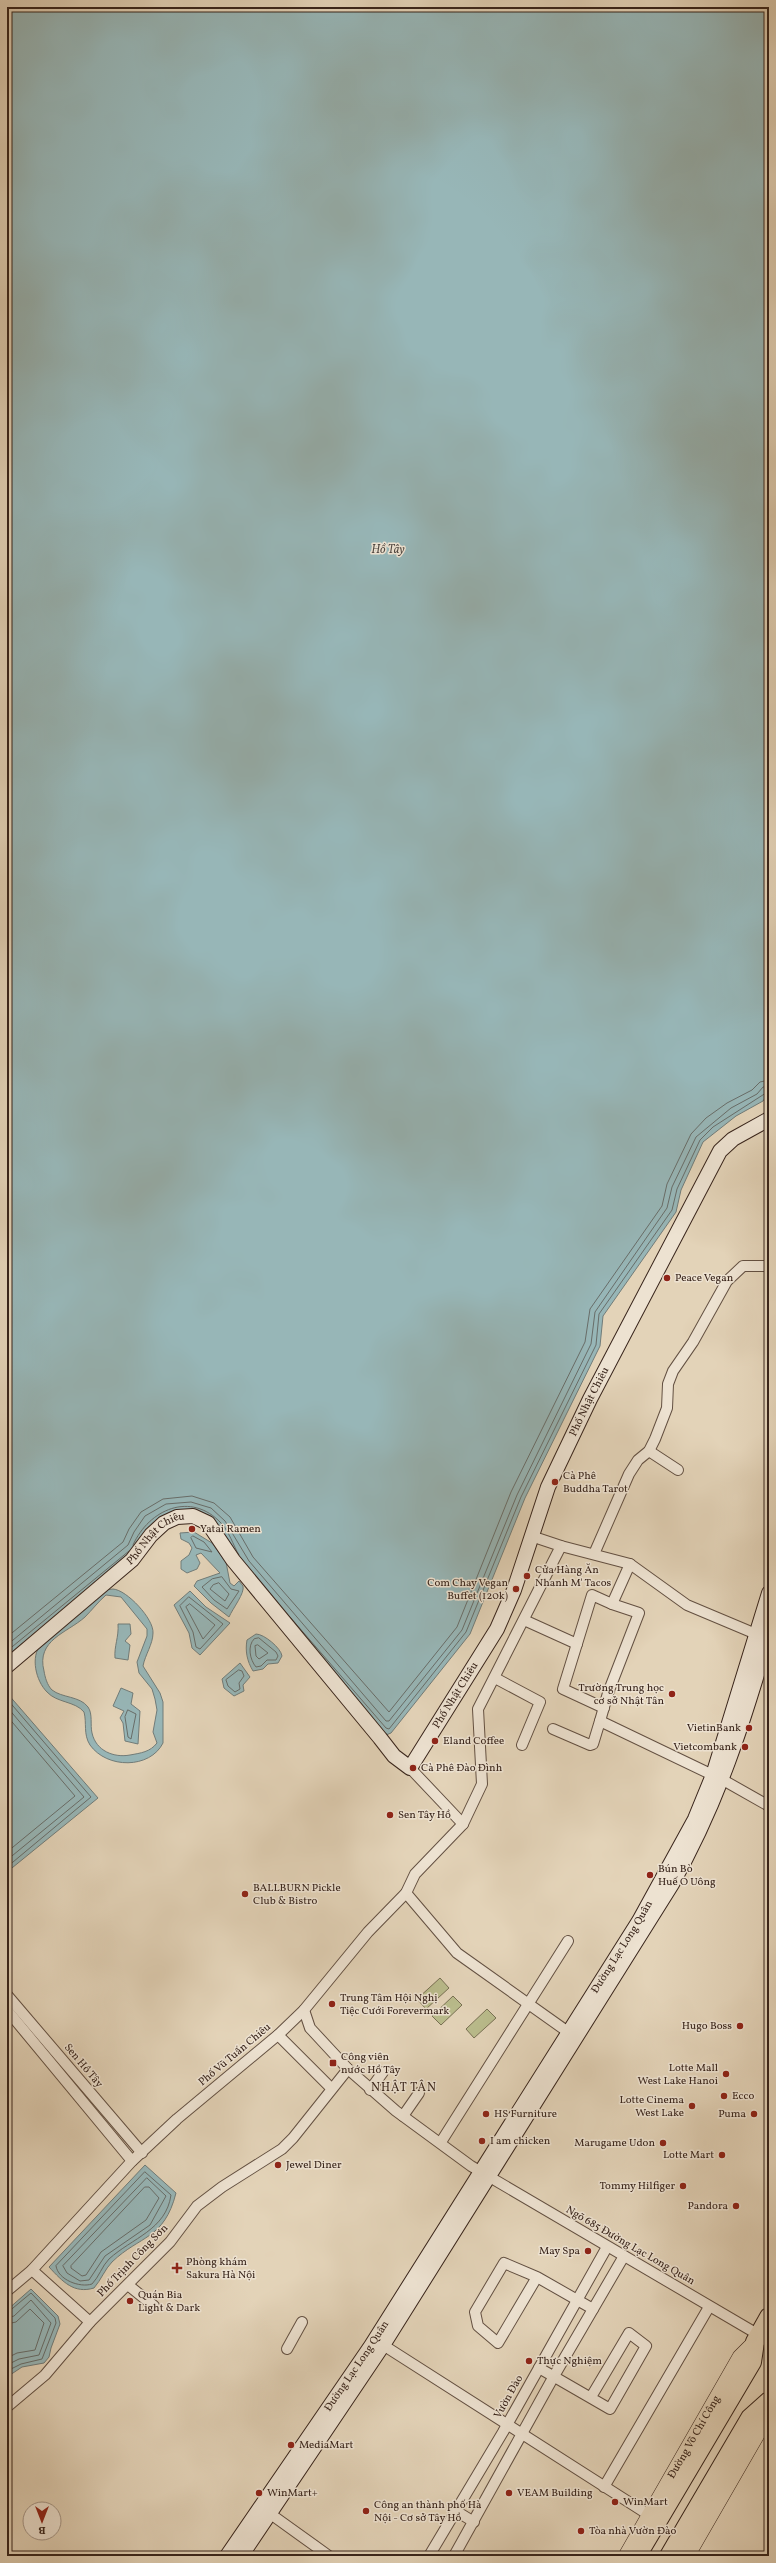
<svg xmlns="http://www.w3.org/2000/svg" width="776" height="2563" font-family="Vollkorn,serif">
  <style>
    .green { fill: #b9bb8b; stroke: #787053 }
    .water { fill: #97b6b7; stroke: #717c79; fill-rule: evenodd }
    .lines { fill: none; stroke-linecap: round; stroke-linejoin: round }
    .shore { stroke: #686d69; stroke-width: 1 }
    .street-casing { stroke: #635042; stroke-width: 12 }
    .secondary-casing { stroke: #38241b; stroke-width: 16 }
    .primary-casing { stroke: #38241b; stroke-width: 16 }
    .highway-casing { stroke: #38241b; stroke-width: 20 }
    .street { stroke: #ede2d1; stroke-width: 10 }
    .secondary { stroke: #ede2d1; stroke-width: 14 }
    .primary { stroke: #e3d3b8; stroke-width: 15 }
    .highway { stroke: #e3d3b8; stroke-width: 18 }
    .poi-dot { fill: #8f2418; stroke: #ede2d1; stroke-width: 1.5 }
    .labels { text-anchor: middle; dominant-baseline: central; stroke-width: 3; stroke-linejoin: round; paint-order: stroke }
    .poi-label { font-size: 11px; fill: #38241b; stroke: #ede2d1; text-anchor: start }
    .street-label { font-size: 11px; fill: #38241b; stroke: #ede2d1 }
    .water-label { font-size: 12px; font-style: italic; fill: #504842; stroke: #ede2d1 }
    .neighbourhood-label { font-size: 12px; letter-spacing: 1px; fill: #38241b; stroke: #ede2d1 }
  </style>
  <rect width="100%" height="100%" fill="#e3d3b8"/>
  <filter id="stains"><feTurbulence type="fractalNoise" baseFrequency=".005" numOctaves="4"/><feColorMatrix values="0 0 0 0 .2 0 0 0 0 .09 0 0 0 0 .02 0 0 0 .5 -.17"/></filter>
  <radialGradient id="worn" r=".72"><stop offset=".6" stop-color="#630" stop-opacity="0"/><stop offset="1" stop-color="#630" stop-opacity=".3"/></radialGradient>
  <g class="green">
    <polygon points="440,1978 449,1988 426,2009 417,1999"/>
    <polygon points="453,1996 462,2005 441,2025 432,2016"/>
    <polygon points="487,2009 496,2018 474,2038 466,2029"/>
  </g>
  <g class="water">
    <path d="M7 7H769V1092L763 1101 736 1116 703 1142 681 1190 676 1212 603 1316 600 1346 525 1498 470 1634 391 1733 386 1735 191 1511C159 1513 148 1521 135 1551L7 1656Z"/>
    <path d="M194 1532 212 1543 226 1562 230 1583 234 1586 239 1581 243 1586C245 1593 233 1608 229 1617L211 1603 194 1586 197 1581 220 1573 201 1553 196 1555 200 1563 197 1569 187 1573 181 1569V1561L189 1555 192 1548 189 1543 181 1539 180 1533Z"/>
    <path d="M113 1589C127 1590 154 1619 153 1633 153 1644 145 1655 143 1666L160 1693 163 1702V1743C150 1769 107 1769 90 1745 83 1734 87 1723 84 1712 75 1701 57 1703 47 1692 36 1681 30 1657 41 1644 55 1627 87 1605 105 1590ZM106 1595 121 1597 147 1629V1636L137 1662 139 1673 152 1689 155 1699 157 1710 153 1732 157 1743C150 1752 141 1753 130 1755 114 1758 96 1751 92 1733 90 1725 93 1714 88 1707 80 1696 62 1698 52 1690 47 1685 45 1677 44 1671 36 1640 67 1633 85 1617 92 1610 98 1602 106 1595Z"/>
    <polygon points="190,1591 206,1607 230,1623 200,1655 192,1648 189,1633 174,1605"/>
    <path d="M118 1624H130L131 1634 125 1641 130 1645 128 1660 115 1658C114 1646 119 1637 118 1624Z"/>
    <path d="M256 1634C264 1634 281 1648 282 1656L278 1663 268 1664 263 1669 253 1671C247 1661 245 1651 247 1640Z"/>
    <polygon points="240,1663 250,1677 243,1685 244,1691 234,1696 224,1688 222,1679"/>
    <polygon points="121,1688 133,1693 131,1704 140,1711 138,1744 125,1741 123,1723 120,1718 124,1711 113,1706"/>
    <polygon points="7,1693 98,1798 7,1872"/>
    <path d="M145 2165 176 2193C164 2240 140 2235 112 2262 105 2269 101 2280 94 2288 74 2294 63 2282 49 2267Z"/>
    <polygon points="31,2289 58,2316 60,2324 51,2348 49,2357 44,2363 22,2367 7,2377 7,2310"/>
  </g>
  <g class="lines">
    <g class="shore">
      <polygon points="193,1536 204,1542 212,1552 196,1548 191,1538"/>
      <path d="M133 1545C149 1509 191 1491 221 1523 229 1531 233 1545 239 1555"/>
      <polygon points="222,1577 231,1589 239,1591 227,1609 214,1600 202,1587 212,1579"/>
      <polygon points="219,1583 229,1594 225,1601 210,1589 213,1585"/>
      <polygon points="189,1597 223,1624 200,1649 196,1647 193,1632 180,1606"/>
      <polygon points="190,1604 215,1625 203,1639 186,1607"/>
      <polyline points="290,1617 386,1728 389,1729 466,1632 521,1497 596,1345 599,1314 672,1210 677,1189 700,1140 713,1127 769,1091"/>
      <polyline points="7,1637 123,1542 129,1529 141,1512 163,1499 192,1496 214,1503 230,1517 253,1557 389,1712 457,1627 511,1492 585,1342 590,1309 662,1206 667,1184 691,1134 706,1118 727,1103 752,1090 760,1082 769,1080"/>
      <path d="M259 1638 276 1652 278 1656 276 1660H267L261 1666 256 1667C250 1660 247 1646 254 1639Z"/>
      <polyline points="7,1645 128,1545 134,1532 145,1516 166,1504 191,1502 211,1508 225,1521 249,1561 386,1721 389,1721 462,1630 517,1495 591,1344 595,1312 667,1208 672,1187 696,1137 731,1108 757,1094 763,1087 769,1086"/>
      <polygon points="258,1645 268,1653 259,1659 256,1656 255,1646"/>
      <polyline points="7,1651 129,1551"/>
      <polygon points="239,1670 242,1671 244,1676 239,1683 240,1689 235,1692 228,1686 226,1680"/>
      <polyline points="7,1699 91,1797 7,1867"/>
      <polyline points="7,1707 84,1797 7,1860"/>
      <polygon points="128,1710 136,1714 131,1739 128,1737 125,1717"/>
      <polyline points="7,1716 75,1796 7,1852"/>
      <path d="M145 2172 171 2195C166 2230 132 2238 109 2259 102 2266 99 2277 92 2284 80 2288 58 2280 56 2266Z"/>
      <polygon points="147,2178 166,2196 150,2225 105,2256 89,2280 80,2281 67,2273 63,2266"/>
      <polygon points="145,2187 149,2187 159,2198 146,2220 101,2252 86,2275 82,2276 71,2268 71,2266"/>
      <polyline points="7,2313 31,2293 55,2318 56,2323 42,2359 21,2364 7,2371"/>
      <polyline points="7,2318 14,2316 31,2300 51,2323 39,2355 19,2359 7,2365"/>
      <polyline points="7,2324 16,2322 30,2309 44,2323 35,2350 17,2353 7,2358"/>
    </g>
    <g class="street-casing">
      <g id="street">
        <polyline points="649,1451 678,1470"/>
        <polyline points="531,1536 561,1546 630,1564 687,1605 756,1634"/>
        <polyline points="594,1554 629,1474 638,1460 649,1451 655,1439 667,1408 668,1384 673,1371 693,1342 727,1281 743,1266 769,1266"/>
        <polyline points="612,1604 639,1613 608,1693 600,1721 723,1780 769,1806"/>
        <polyline points="524,1620 577,1644"/>
        <polyline points="495,1678 540,1702 522,1745"/>
        <polyline points="604,1708 563,1689 592,1595 612,1604 630,1564"/>
        <polyline points="553,1729 590,1745 593,1744 600,1721"/>
        <polyline points="410,1768 463,1824"/>
        <polyline points="406,1893 457,1953 568,2032"/>
        <polyline points="7,1995 142,2153"/>
        <polyline points="7,2010 132,2161"/>
        <polyline points="304,2010 310,2028 348,2069 396,2111 471,2166 759,2335"/>
        <polyline points="278,2035 331,2088"/>
        <polyline points="370,2090 383,2072"/>
        <polyline points="403,2116 419,2093"/>
        <polyline points="441,2142 568,1941"/>
        <polyline points="32,2270 90,2322"/>
        <polyline points="537,2277 498,2343 478,2326 475,2312 504,2263 537,2277 593,2309"/>
        <polyline points="128,2285 154,2306"/>
        <polyline points="7,2291 32,2270 132,2161 177,2119 278,2035 304,2010 368,1932 406,1893 415,1874 463,1824 482,1784 478,1709 561,1546"/>
        <polyline points="383,2345 649,2515"/>
        <polyline points="287,2349 302,2322"/>
        <polyline points="539,2368 610,2409 646,2346 629,2333 591,2397"/>
        <polyline points="7,2407 45,2375 90,2322 170,2242 197,2206 222,2187 282,2149 293,2138 348,2069"/>
        <polyline points="604,2487 709,2307"/>
        <polyline points="265,2510 329,2556"/>
        <polyline points="456,2511 474,2522"/>
        <polyline points="429,2556 503,2432 607,2247"/>
        <polyline points="454,2556 554,2376 624,2256"/>
      </g>
    </g>
    <g class="secondary-casing">
      <g id="secondary">
        <path id="s1" d="M7 1666 132 1560 151 1535 164 1523 177 1517 193 1516 208 1523 233 1560 380 1738 394 1756 410 1768 497 1629 514 1590 548 1487 590 1399 720 1151 733 1139 769 1119"/>
        <path id="s2" d="M227 2556 371 2346 639 1921 695 1819 713 1775 769 1593"/>
        <path d="M241 2556 383 2345 672 1884C718 1802 743 1724 769 1634"/>
      </g>
    </g>
    <g class="primary-casing">
      <g id="primary">
        <path id="s3" d="M626 2556 740 2357 755 2342"/>
        <polyline points="687,2556 762,2426 767,2404"/>
      </g>
    </g>
    <g class="highway-casing">
      <g id="highway">
        <polyline points="637,2556 752,2362 755,2342 769,2317"/>
        <polyline points="669,2556 750,2418 769,2401"/>
      </g>
    </g>
    <use href="#street" class="street"/>
    <use href="#secondary" class="secondary"/>
    <use href="#primary" class="primary"/>
    <use href="#highway" class="highway"/>
  </g>
  <g class="poi-dot">
    <circle cx="667" cy="1278" r="4"/>
    <circle cx="555" cy="1482" r="4"/>
    <circle cx="192" cy="1529" r="4"/>
    <circle cx="527" cy="1576" r="4"/>
    <circle cx="516" cy="1589" r="4"/>
    <circle cx="672" cy="1694" r="4"/>
    <circle cx="749" cy="1728" r="4"/>
    <circle cx="435" cy="1741" r="4"/>
    <circle cx="745" cy="1747" r="4"/>
    <circle cx="413" cy="1768" r="4"/>
    <circle cx="390" cy="1815" r="4"/>
    <circle cx="650" cy="1875" r="4"/>
    <circle cx="245" cy="1894" r="4"/>
    <circle cx="332" cy="2004" r="4"/>
    <circle cx="740" cy="2026" r="4"/>
    <rect x="329" y="2059" width="8" height="8" rx="2"/>
    <circle cx="726" cy="2074" r="4"/>
    <circle cx="724" cy="2096" r="4"/>
    <circle cx="692" cy="2106" r="4"/>
    <circle cx="486" cy="2114" r="4"/>
    <circle cx="754" cy="2114" r="4"/>
    <circle cx="482" cy="2141" r="4"/>
    <circle cx="663" cy="2143" r="4"/>
    <circle cx="722" cy="2155" r="4"/>
    <circle cx="278" cy="2165" r="4"/>
    <circle cx="683" cy="2186" r="4"/>
    <circle cx="736" cy="2206" r="4"/>
    <circle cx="588" cy="2251" r="4"/>
    <path d="M175 2262h4v4h4v4h-4v4h-4v-4h-4v-4h4z"/>
    <circle cx="130" cy="2301" r="4"/>
    <circle cx="529" cy="2361" r="4"/>
    <circle cx="291" cy="2445" r="4"/>
    <circle cx="259" cy="2493" r="4"/>
    <circle cx="509" cy="2493" r="4"/>
    <circle cx="615" cy="2502" r="4"/>
    <circle cx="366" cy="2511" r="4"/>
    <circle cx="581" cy="2531" r="4"/>
  </g>
  <g class="labels">
    <g class="poi-label">
      <text x="675" y="1278">Peace Vegan</text>
      <text x="563" y="1476">Cà Phê<tspan x="563" dy="13">Buddha Tarot</tspan></text>
      <text x="200" y="1529">Yatai Ramen</text>
      <text x="535" y="1570">Cửa Hàng Ăn<tspan x="535" dy="13">Nhanh M' Tacos</tspan></text>
      <text x="508" y="1583" text-anchor="end">Com Chay Vegan<tspan x="508" dy="13">Buffet (120k)</tspan></text>
      <text x="664" y="1688" text-anchor="end">Trường Trung học<tspan x="664" dy="13">cơ sở Nhật Tân</tspan></text>
      <text x="741" y="1728" text-anchor="end">VietinBank</text>
      <text x="443" y="1741">Eland Coffee</text>
      <text x="737" y="1747" text-anchor="end">Vietcombank</text>
      <text x="421" y="1768">Cà Phê Đào Đình</text>
      <text x="398" y="1815">Sen Tây Hồ</text>
      <text x="658" y="1869">Bún Bò<tspan x="658" dy="13">Huế O Uông</tspan></text>
      <text x="253" y="1888">BALLBURN Pickle<tspan x="253" dy="13">Club &amp; Bistro</tspan></text>
      <text x="340" y="1998">Trung Tâm Hội Nghị<tspan x="340" dy="13">Tiệc Cưới Forevermark</tspan></text>
      <text x="732" y="2026" text-anchor="end">Hugo Boss</text>
      <text x="341" y="2057">Công viên<tspan x="341" dy="13">nước Hồ Tây</tspan></text>
      <text x="718" y="2068" text-anchor="end">Lotte Mall<tspan x="718" dy="13">West Lake Hanoi</tspan></text>
      <text x="732" y="2096">Ecco</text>
      <text x="684" y="2100" text-anchor="end">Lotte Cinema<tspan x="684" dy="13">West Lake</tspan></text>
      <text x="494" y="2114">HS Furniture</text>
      <text x="746" y="2114" text-anchor="end">Puma</text>
      <text x="490" y="2141">I am chicken</text>
      <text x="655" y="2143" text-anchor="end">Marugame Udon</text>
      <text x="714" y="2155" text-anchor="end">Lotte Mart</text>
      <text x="286" y="2165">Jewel Diner</text>
      <text x="675" y="2186" text-anchor="end">Tommy Hilfiger</text>
      <text x="728" y="2206" text-anchor="end">Pandora</text>
      <text x="580" y="2251" text-anchor="end">May Spa</text>
      <text x="186" y="2262">Phòng khám<tspan x="186" dy="13">Sakura Hà Nội</tspan></text>
      <text x="138" y="2295">Quán Bia<tspan x="138" dy="13">Light &amp; Dark</tspan></text>
      <text x="537" y="2361">Thực Nghiệm</text>
      <text x="299" y="2445">MediaMart</text>
      <text x="267" y="2493">WinMart+</text>
      <text x="517" y="2493">VEAM Building</text>
      <text x="623" y="2502">WinMart</text>
      <text x="374" y="2505">Công an thành phố Hà<tspan x="374" dy="13">Nội - Cơ sở Tây Hồ</tspan></text>
      <text x="589" y="2531">Tòa nhà Vườn Đào</text>
    </g>
    <g class="street-label">
      <text stroke="none"><textPath href="#s1" startOffset="988">Phố Nhật Chiêu</textPath></text>
      <text stroke="none"><textPath href="#s1" startOffset="197">Phố Nhật Chiêu</textPath></text>
      <text stroke="none"><textPath href="#s1" startOffset="664">Phố Nhật Chiêu</textPath></text>
      <text stroke="none"><textPath href="#s2" startOffset="726">Đường Lạc Long Quân</textPath></text>
      <text transform="translate(235 2055) rotate(-40)">Phố Vũ Tuấn Chiêu</text>
      <text transform="translate(83 2066) rotate(50)">Sen Hồ Tây</text>
      <text transform="translate(630 2246) rotate(30)">Ngõ 685 Đường Lạc Long Quân</text>
      <text transform="translate(133 2261) rotate(-46)">Phố Trịnh Công Sơn</text>
      <text stroke="none"><textPath href="#s2" startOffset="230">Đường Lạc Long Quân</textPath></text>
      <text transform="translate(509 2397) rotate(-61)">Vườn Đào</text>
      <text stroke="none"><textPath href="#s3" startOffset="137">Đường Võ Chí Công</textPath></text>
    </g>
    <g class="water-label">
      <text x="388" y="550">Hồ Tây</text>
    </g>
    <g class="neighbourhood-label">
      <text x="404" y="2088">NHẬT TÂN</text>
    </g>
  </g>
  <rect width="776" height="2563" fill="none" stroke="#e3d3b8" stroke-width="24"/>
  <rect x="8" y="8" width="760" height="2547" fill="none" stroke="#38241b" stroke-width="2"/>
  <rect x="12" y="12" width="752" height="2539" fill="none" stroke="#38241b"/>
  <g transform="translate(42 2521) rotate(180)"><circle r="19" fill="#ede2d1" stroke="#a59688"/>
  <path d="M0-3L7 15L0 10L-7 15Z" fill="#8f2418"/>
  <text y="-6" font-size="11" font-weight="bold" text-anchor="middle" fill="#38241b">B</text>
  </g>
  <rect width="100%" height="100%" filter="url(#stains)"/>
  <rect width="100%" height="100%" fill="url(#worn)"/>
</svg>
